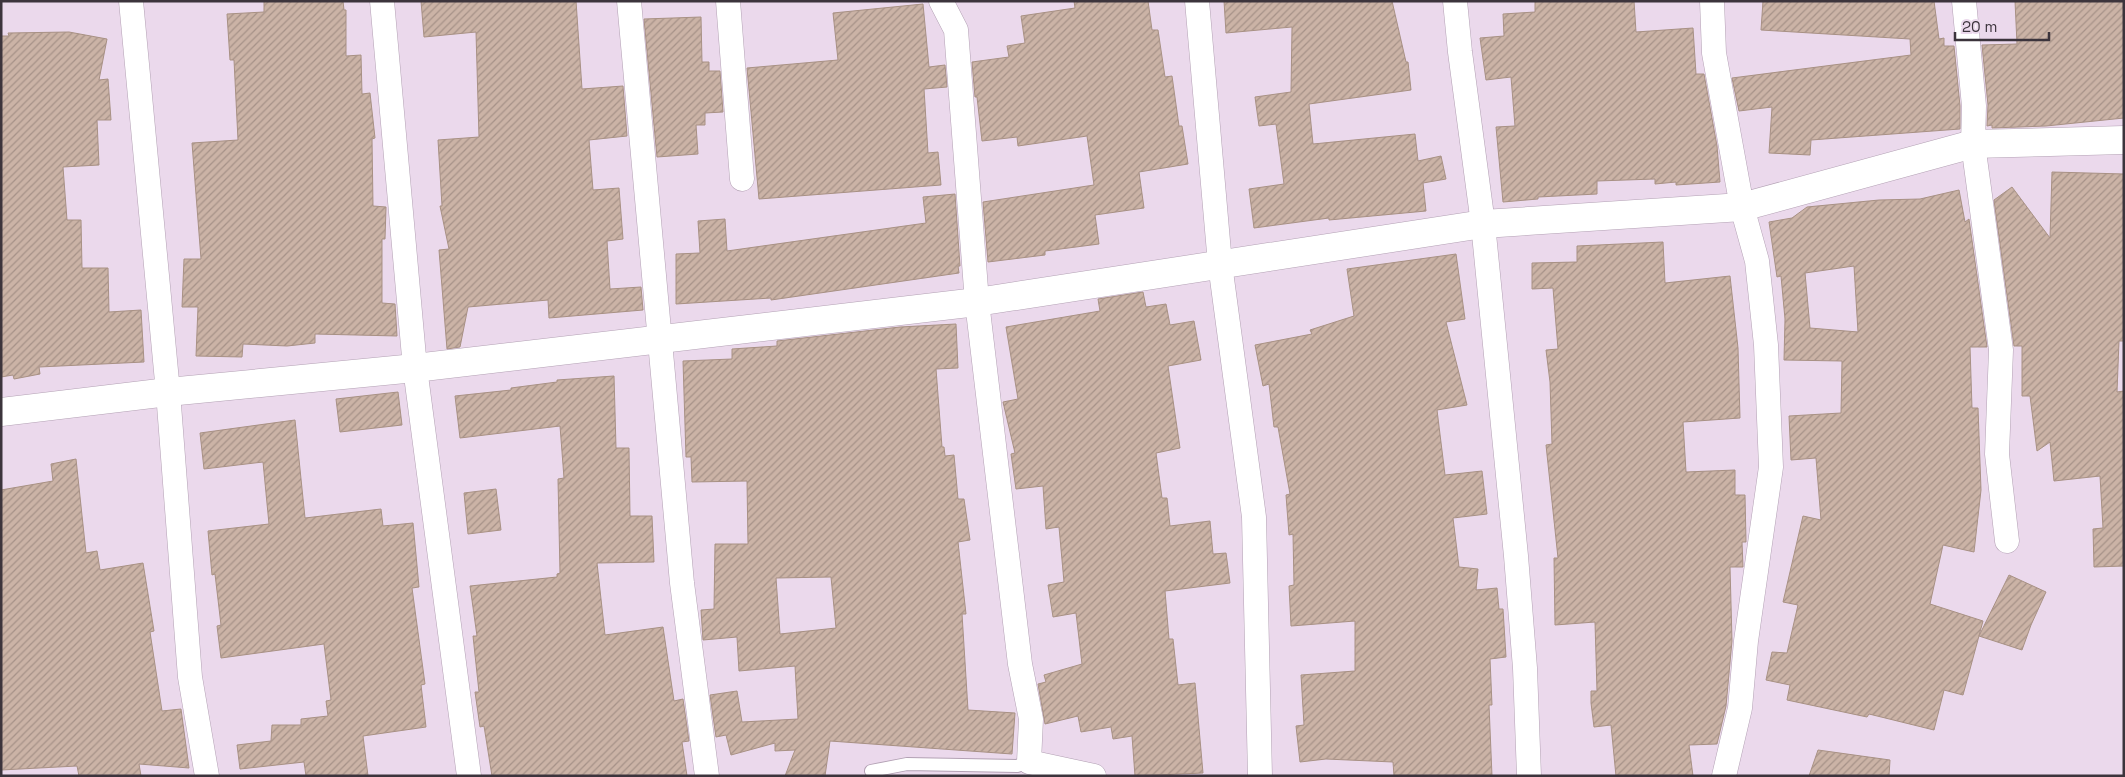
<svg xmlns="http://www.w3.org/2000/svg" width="2125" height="777" font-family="'Space Grotesk',sans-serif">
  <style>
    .building { fill: url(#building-hatch); stroke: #a89184; fill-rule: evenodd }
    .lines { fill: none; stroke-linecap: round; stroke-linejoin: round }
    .service-casing { stroke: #b3a1b4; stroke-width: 14 }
    .minor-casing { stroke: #b3a1b4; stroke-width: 25 }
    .tertiary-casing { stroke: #b3a1b4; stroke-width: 29 }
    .service { stroke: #fff; stroke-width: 12 }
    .minor { stroke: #fff; stroke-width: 24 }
    .tertiary { stroke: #fff; stroke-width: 28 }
  </style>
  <defs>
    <pattern id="building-hatch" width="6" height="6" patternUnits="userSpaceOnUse" patternTransform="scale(1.25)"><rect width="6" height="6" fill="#cbb3a6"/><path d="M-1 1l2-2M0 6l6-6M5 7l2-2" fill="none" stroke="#a69288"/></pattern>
  </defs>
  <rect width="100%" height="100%" fill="#ebd9ec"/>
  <g class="building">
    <polygon points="264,1 343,1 344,10 346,10 346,56 361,55 362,94 370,93 375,138 372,139 373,206 386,207 385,239 382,239 382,303 395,304 397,336 315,334 315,343 287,346 243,344 242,357 196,356 198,307 182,307 184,259 201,259 192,143 238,140 234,60 230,60 227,14 264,12"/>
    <polygon points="421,1 576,1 582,89 623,86 627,136 589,140 593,190 619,188 623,239 607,241 610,289 641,287 643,310 549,318 548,300 468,307 460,347 447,349 439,250 449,249 440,206 442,206 438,140 479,137 476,32 424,37"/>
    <polygon points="1074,1 1148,1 1152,30 1158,30 1165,77 1172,76 1179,126 1182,126 1188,164 1139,172 1144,208 1095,215 1099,244 1045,251 1045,255 988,262 983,202 1094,185 1087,136 1018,146 1017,137 982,141 977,97 975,97 972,62 1009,57 1007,46 1025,43 1021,16 1075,8"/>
    <polygon points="1224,1 1392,1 1406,62 1408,62 1411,90 1309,104 1313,144 1415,134 1418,161 1441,156 1446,179 1423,183 1426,211 1329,220 1329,218 1254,228 1249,189 1284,184 1276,124 1259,126 1255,97 1291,92 1292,27 1226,33"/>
    <polygon points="1535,1 1634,1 1636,32 1693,28 1696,74 1704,74 1717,146 1720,182 1676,185 1676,182 1655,184 1655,179 1597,181 1597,194 1538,197 1538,199 1503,202 1496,127 1515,126 1511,77 1486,80 1480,38 1504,36 1503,14 1535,12"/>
    <polygon points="1763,1 1934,1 1939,39 1944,38 1944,46 1954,46 1960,106 1960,129 1811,140 1810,155 1769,153 1772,107 1739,111 1732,78 1911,55 1910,39 1761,30"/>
    <polygon points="2015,1 2124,1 2124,118 2046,126 1992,128 1992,125 1987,126 1988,105 1982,45 2017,44"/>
    <polygon points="923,4 929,67 945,65 947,87 924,89 928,153 938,152 941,185 759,199 747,68 838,60 833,13"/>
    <polygon points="701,17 702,62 709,62 709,71 720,71 723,112 705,113 705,125 696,125 698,154 657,157 644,19"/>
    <polygon points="69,32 107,39 99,80 108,79 111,120 97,120 99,165 63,167 67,220 81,220 82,268 108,268 109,312 141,310 144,362 39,367 40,374 14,379 13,375 1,377 1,36 9,36 8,33"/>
    <polygon points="2052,172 2124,174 2124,341 2119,341 2117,392 2124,391 2124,566 2094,567 2093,529 2103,528 2100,476 2054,481 2050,442 2037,451 2030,396 2022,396 2022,346 2014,346 1994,200 2012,187 2050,238"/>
    <path d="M1959 190 1965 222 1969 219 1987 347H1970L1972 408H1978L1981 490 1974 552 1943 545 1930 604 1983 621 1963 695 1944 690 1934 730 1869 714 1867 717 1787 700 1790 685 1766 680 1772 652 1787 653 1798 605 1783 602 1803 516 1821 520 1816 458 1791 460 1789 416 1841 413 1842 361 1784 360 1785 319 1781 276 1777 277 1769 222 1792 218 1807 207 1879 200 1920 199ZM1854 266 1858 332 1810 328 1805 273Z"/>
    <polygon points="955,194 960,266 958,266 959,273 771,300 771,298 676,304 676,254 700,253 698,221 725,219 727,251 926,223 923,197"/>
    <polygon points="1663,242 1665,283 1730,276 1738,348 1740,418 1683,422 1686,472 1735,470 1735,495 1745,495 1746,542 1742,542 1743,567 1730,567 1732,641 1726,706 1717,744 1689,745 1693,776 1616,776 1611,725 1594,727 1591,703 1591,691 1597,691 1595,622 1555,625 1554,558 1558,558 1546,445 1552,444 1550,382 1546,350 1558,349 1553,288 1532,289 1532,263 1577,262 1577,246"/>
    <polygon points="1456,254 1465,319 1446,322 1467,405 1437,410 1445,475 1482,471 1487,514 1453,518 1459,567 1478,569 1476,590 1497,588 1499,609 1503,609 1506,657 1490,659 1492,705 1489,705 1492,776 1394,776 1393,762 1326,759 1300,762 1296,726 1304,725 1301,675 1355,671 1355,621 1291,626 1289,586 1294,585 1293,534 1289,535 1286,495 1290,494 1278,427 1274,427 1269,384 1263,386 1255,345 1312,334 1310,330 1354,316 1347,269"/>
    <polygon points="1143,292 1146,307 1166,304 1170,325 1194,321 1201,360 1168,366 1180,448 1156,453 1162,498 1167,498 1170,526 1210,521 1213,554 1226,553 1230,583 1165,591 1169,639 1173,639 1178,685 1195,683 1203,773 1135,776 1132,736 1113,739 1111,727 1081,732 1078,716 1045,724 1038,684 1046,682 1044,675 1082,664 1076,613 1053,617 1048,585 1064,582 1059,527 1046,529 1043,486 1016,489 1011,454 1015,453 1003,402 1018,399 1006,327 1100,311 1098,299"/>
    <path d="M956 324 958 368 936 369 942 447H944L945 456 954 455 958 499H964L970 540 958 542 966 614H962L968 710 1015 713 1012 754 830 741 825 776H785L795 750 775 751V743L731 755 726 735 716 737 710 695 737 691 742 722 798 719 795 666 739 671 737 637 703 640 701 610 714 609 715 544H748L747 481 692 482 691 457H686L683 361 732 359V349L777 346V341L900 327ZM831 577 836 628 780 634 776 578Z"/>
    <polygon points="614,376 616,448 629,448 630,516 652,516 654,562 597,563 605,635 663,627 674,701 683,699 689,741 682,742 687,776 492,776 484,726 480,727 475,692 479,692 473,636 477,636 470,586 557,577 557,574 560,573 558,479 564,478 560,426 460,438 455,396 511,390 511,388 557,382 557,380"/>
    <polygon points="398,392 402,425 340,432 336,399"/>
    <polygon points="295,420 305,518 381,509 383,526 413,523 419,587 412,588 425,684 421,685 426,727 363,736 368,776 306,776 304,762 240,769 237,745 271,741 272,725 301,725 301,719 328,716 326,701 331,700 324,644 221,658 217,626 221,625 215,574 212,575 208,531 269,524 263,462 204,469 200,433"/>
    <polygon points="76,459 86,553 97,551 100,570 143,563 154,631 150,632 162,711 181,709 189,768 139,764 141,776 79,776 77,766 1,770 1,490 53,481 51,464"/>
    <polygon points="496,489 501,530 468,534 464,493"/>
    <polygon points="2009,575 2046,592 2031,625 2022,650 1979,636"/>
    <polygon points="1818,750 1890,760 1889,776 1809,776"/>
  </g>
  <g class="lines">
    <g class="service-casing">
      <polyline id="service" points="871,771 907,764 1017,766 1029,762"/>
    </g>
    <g class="minor-casing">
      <g id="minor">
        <polyline points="131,1 168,392 190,677 207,776"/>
        <polyline points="382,1 415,368 469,776"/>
        <polyline points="629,1 682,583 707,776"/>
        <polyline points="728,1 742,179"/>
        <polyline points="941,1 956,30 977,302 1020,664 1031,719 1029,762 1094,776"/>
        <polyline points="1197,1 1220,264 1254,517 1260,776"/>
        <polyline points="1455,1 1460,52 1483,224 1516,556 1525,668 1529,776"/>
        <polyline points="1712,1 1714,53 1742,207 1757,261 1766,345 1771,467 1746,641 1740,708 1724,776"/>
        <polyline points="1964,1 1974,106 1973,144 2001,350 1997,454 2007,541"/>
      </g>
    </g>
    <g class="tertiary-casing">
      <polyline id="tertiary" points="1,412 168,392 415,368 977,302 1483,224 1742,207 1973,144 2124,140"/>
    </g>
    <use href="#service" class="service"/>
    <use href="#minor" class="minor"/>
    <use href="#tertiary" class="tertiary"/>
  </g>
  <rect width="2125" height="777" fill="none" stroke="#3c343c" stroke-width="5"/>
  <path d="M1955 32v8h94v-8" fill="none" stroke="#3c343c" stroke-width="2.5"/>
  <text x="1962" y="32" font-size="15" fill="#3c343c" stroke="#ebd9ec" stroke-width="4" paint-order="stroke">20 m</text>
</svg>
